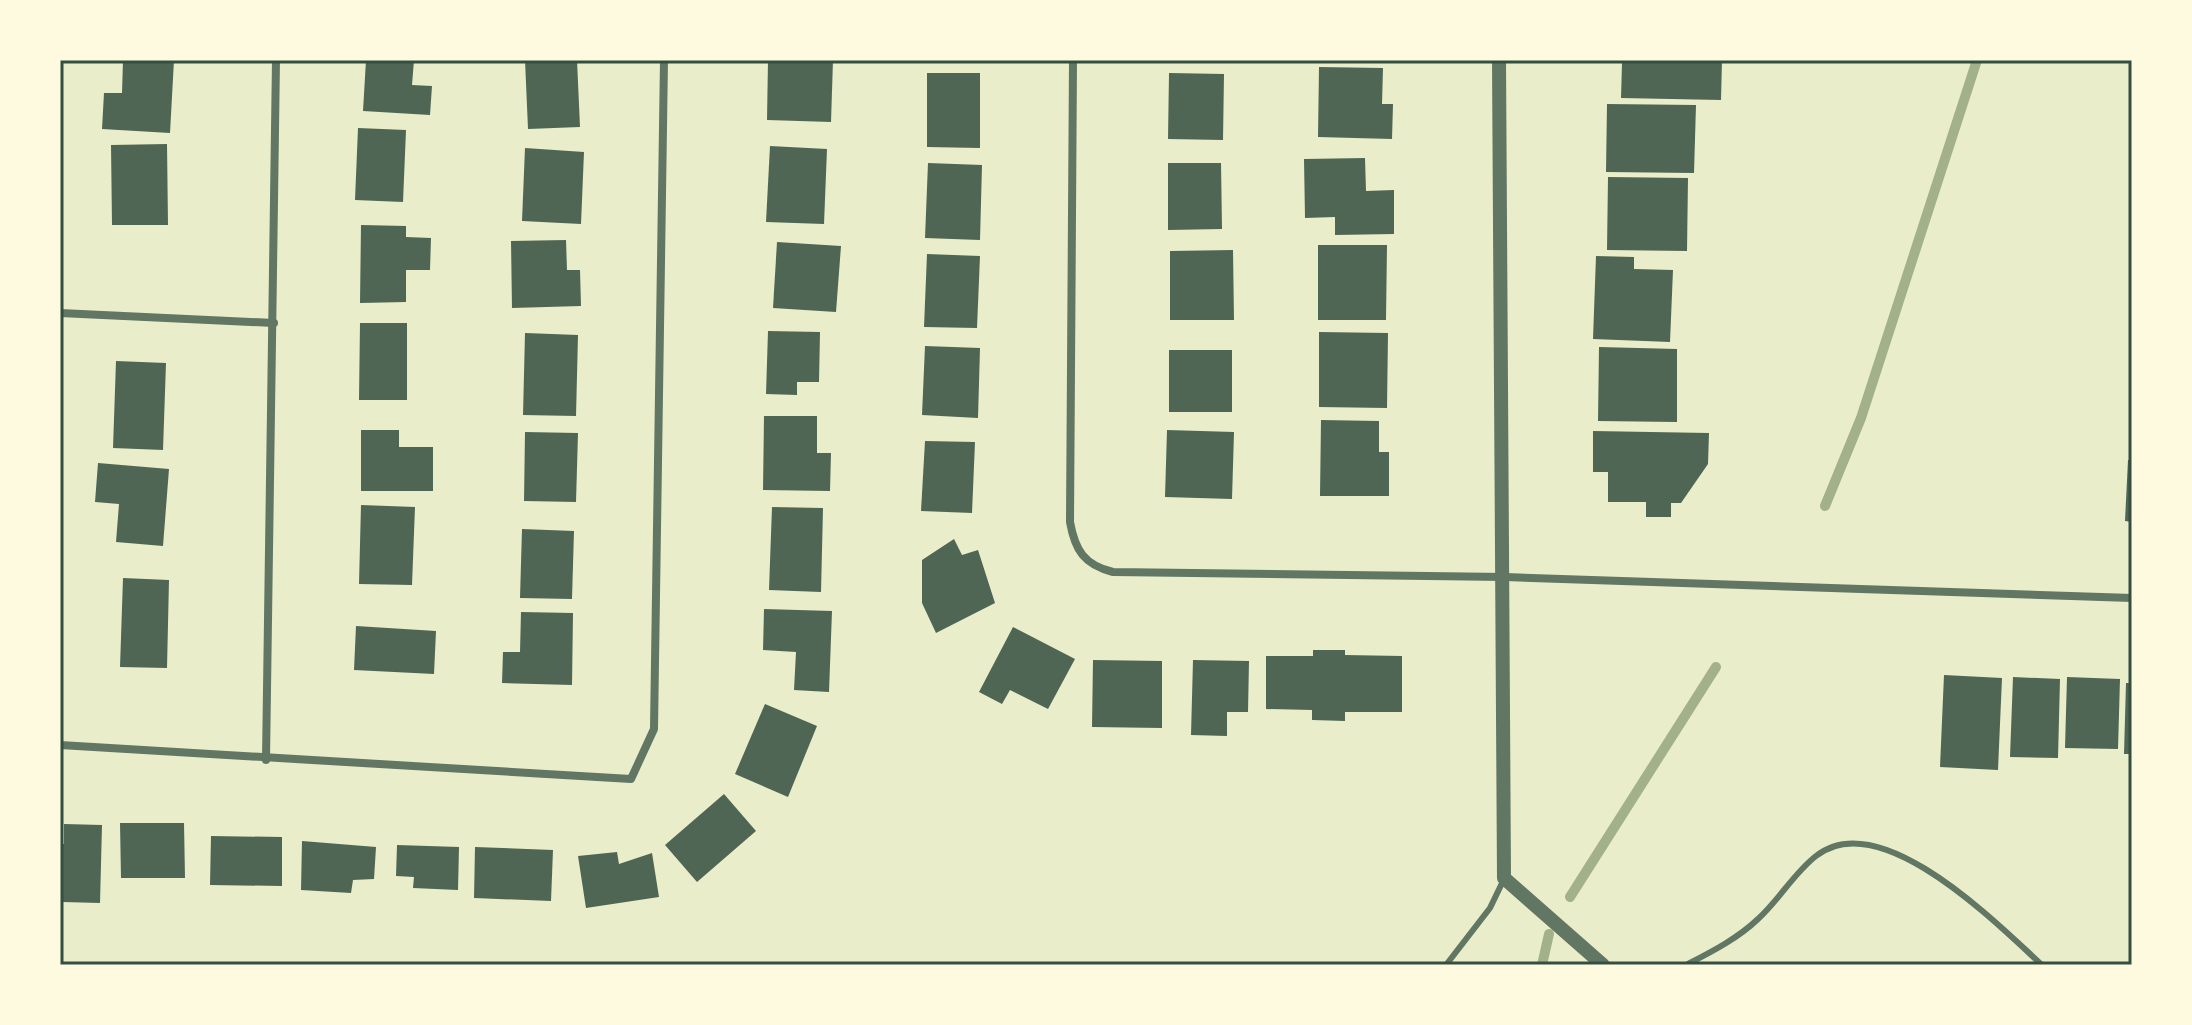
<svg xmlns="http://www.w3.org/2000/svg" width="2192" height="1025" font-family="Lora,serif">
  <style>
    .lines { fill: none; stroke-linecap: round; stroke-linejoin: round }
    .stream { stroke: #a3b18a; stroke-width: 10 }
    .building { fill: #4f6655 }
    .service { stroke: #617663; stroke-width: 6 }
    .minor { stroke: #617663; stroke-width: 8 }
    .tertiary { stroke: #617663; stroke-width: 14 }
    .neatline { fill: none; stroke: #344e41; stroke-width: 3 }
  </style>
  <rect width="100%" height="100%" fill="#e9edc9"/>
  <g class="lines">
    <g class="stream">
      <polyline points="1825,506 1861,418 1977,60"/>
      <polyline points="1570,897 1716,667"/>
      <polyline points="1542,965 1549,934"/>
    </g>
  </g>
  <g class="building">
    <polygon points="123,60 174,60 170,133 102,129 104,93 122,93"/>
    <polygon points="366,60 414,60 412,85 432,86 430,115 363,111"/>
    <polygon points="525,60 577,60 580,127 528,129"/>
    <polygon points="768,60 833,60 831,122 767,120"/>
    <polygon points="1616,60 1722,60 1721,100 1621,98 1622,63"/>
    <polygon points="1319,67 1383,68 1382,104 1393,104 1392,139 1318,137"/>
    <polygon points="927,73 980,73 980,148 927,147"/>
    <polygon points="1169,73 1224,74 1223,140 1168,139"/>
    <polygon points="1607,104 1696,105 1694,173 1606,172"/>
    <polygon points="358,128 406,130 403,202 355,200"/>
    <polygon points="167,144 168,225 112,225 111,145"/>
    <polygon points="770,146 827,149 824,224 766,222"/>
    <polygon points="525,148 584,152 581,224 522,221"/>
    <polygon points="1365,158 1366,191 1394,190 1394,234 1335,235 1335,217 1305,218 1304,159"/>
    <polygon points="928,163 982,165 980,240 925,238"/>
    <polygon points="1168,163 1221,163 1222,229 1168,230"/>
    <polygon points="1608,177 1688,178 1687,251 1607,250"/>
    <polygon points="361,225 406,226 406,237 431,238 430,270 406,270 406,302 360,303"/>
    <polygon points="566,240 567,270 580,270 581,306 512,308 511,241"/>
    <polygon points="777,242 841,246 836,312 773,308"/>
    <polygon points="1318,245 1387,245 1386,320 1318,320"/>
    <polygon points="1233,250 1234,320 1170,320 1170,251"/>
    <polygon points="927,254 980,256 977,328 924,327"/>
    <polygon points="1596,256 1634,257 1634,269 1673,270 1670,342 1593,339"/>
    <polygon points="360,323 407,323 407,400 359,400"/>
    <polygon points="768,331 820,332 819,382 797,382 797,395 766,394"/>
    <polygon points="1319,332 1388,333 1387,408 1319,407"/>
    <polygon points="525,333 578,335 576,416 523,415"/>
    <polygon points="925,346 980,348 978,418 922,415"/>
    <polygon points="1599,347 1677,349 1677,422 1598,421"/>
    <rect x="1169" y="350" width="63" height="62"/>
    <polygon points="116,361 166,363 163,450 113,448"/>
    <polygon points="764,416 817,416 817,453 831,453 830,491 763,490"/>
    <polygon points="1321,420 1379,421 1379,452 1389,452 1389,496 1320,496"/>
    <polygon points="361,430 399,430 399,447 433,447 433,491 361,491"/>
    <polygon points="1167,430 1234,432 1232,499 1165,497"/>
    <polygon points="1593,431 1709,433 1708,464 1681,503 1671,503 1671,517 1646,517 1646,502 1608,502 1608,472 1593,472"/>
    <polygon points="525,432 578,433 576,502 524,501"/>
    <polygon points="925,441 975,442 972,513 921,511"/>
    <polygon points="2128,460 2132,460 2132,522 2125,521"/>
    <polygon points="98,463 169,469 163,546 116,542 119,504 95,502"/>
    <polygon points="361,505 415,507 412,585 359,584"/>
    <polygon points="772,507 823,508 821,592 769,590"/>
    <polygon points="522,529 574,531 572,599 520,598"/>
    <polygon points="954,539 962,555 978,550 995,603 936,633 922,603 922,560"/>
    <polygon points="123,578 169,580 167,668 120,667"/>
    <polygon points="764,609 832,611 829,692 794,690 796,652 763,650"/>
    <polygon points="521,612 573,613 572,685 502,683 503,652 520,652"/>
    <polygon points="356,626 436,631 434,674 354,670"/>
    <polygon points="1013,627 1075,659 1048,709 1010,690 1002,704 979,692"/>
    <polygon points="1313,650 1345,650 1345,655 1402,656 1402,712 1345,712 1345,721 1312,720 1312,710 1266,709 1266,656 1313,656"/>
    <polygon points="1093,660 1162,661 1162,728 1092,727"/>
    <polygon points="1193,660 1249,661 1248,712 1227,712 1227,736 1191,735"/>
    <polygon points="1944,675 2002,678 1998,770 1940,767"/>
    <polygon points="2013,677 2060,679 2058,758 2010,757"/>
    <polygon points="2067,677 2120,679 2118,749 2065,748"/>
    <polygon points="2126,683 2132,683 2132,754 2124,754"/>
    <polygon points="765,704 817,726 788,797 735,774"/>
    <polygon points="724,794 756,831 697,882 665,845"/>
    <polygon points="120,823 184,823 185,878 121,878"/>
    <polygon points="64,824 102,825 100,903 63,902 60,844 64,844"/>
    <polygon points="211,836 282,837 282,886 210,885"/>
    <polygon points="302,841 376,847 374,879 353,880 351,893 301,890"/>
    <polygon points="397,845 459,847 458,890 413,888 414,877 396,876"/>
    <polygon points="475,847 553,850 551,901 474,898"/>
    <polygon points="617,852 619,864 652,853 659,897 586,908 578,856"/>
  </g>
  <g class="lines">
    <g class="service">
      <polyline points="1446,965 1490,908 1504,879"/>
      <path d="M1686 965C1711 952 1737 939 1758 919 1779 900 1794 873 1816 856 1880 805 1996 923 2042 965"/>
    </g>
    <g class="minor">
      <path d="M1073 60 1070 522C1075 550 1084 565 1113 572L1505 577 2132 598"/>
      <polyline points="60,313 274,323"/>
      <polyline points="60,745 631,779 654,729 664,60"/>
      <polyline points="266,760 276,60"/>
    </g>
    <polyline class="tertiary" points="1499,60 1504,878 1603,965"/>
  </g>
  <rect width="2192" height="1025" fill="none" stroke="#fefae0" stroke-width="124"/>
  <rect x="62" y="62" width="2068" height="901" class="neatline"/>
</svg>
